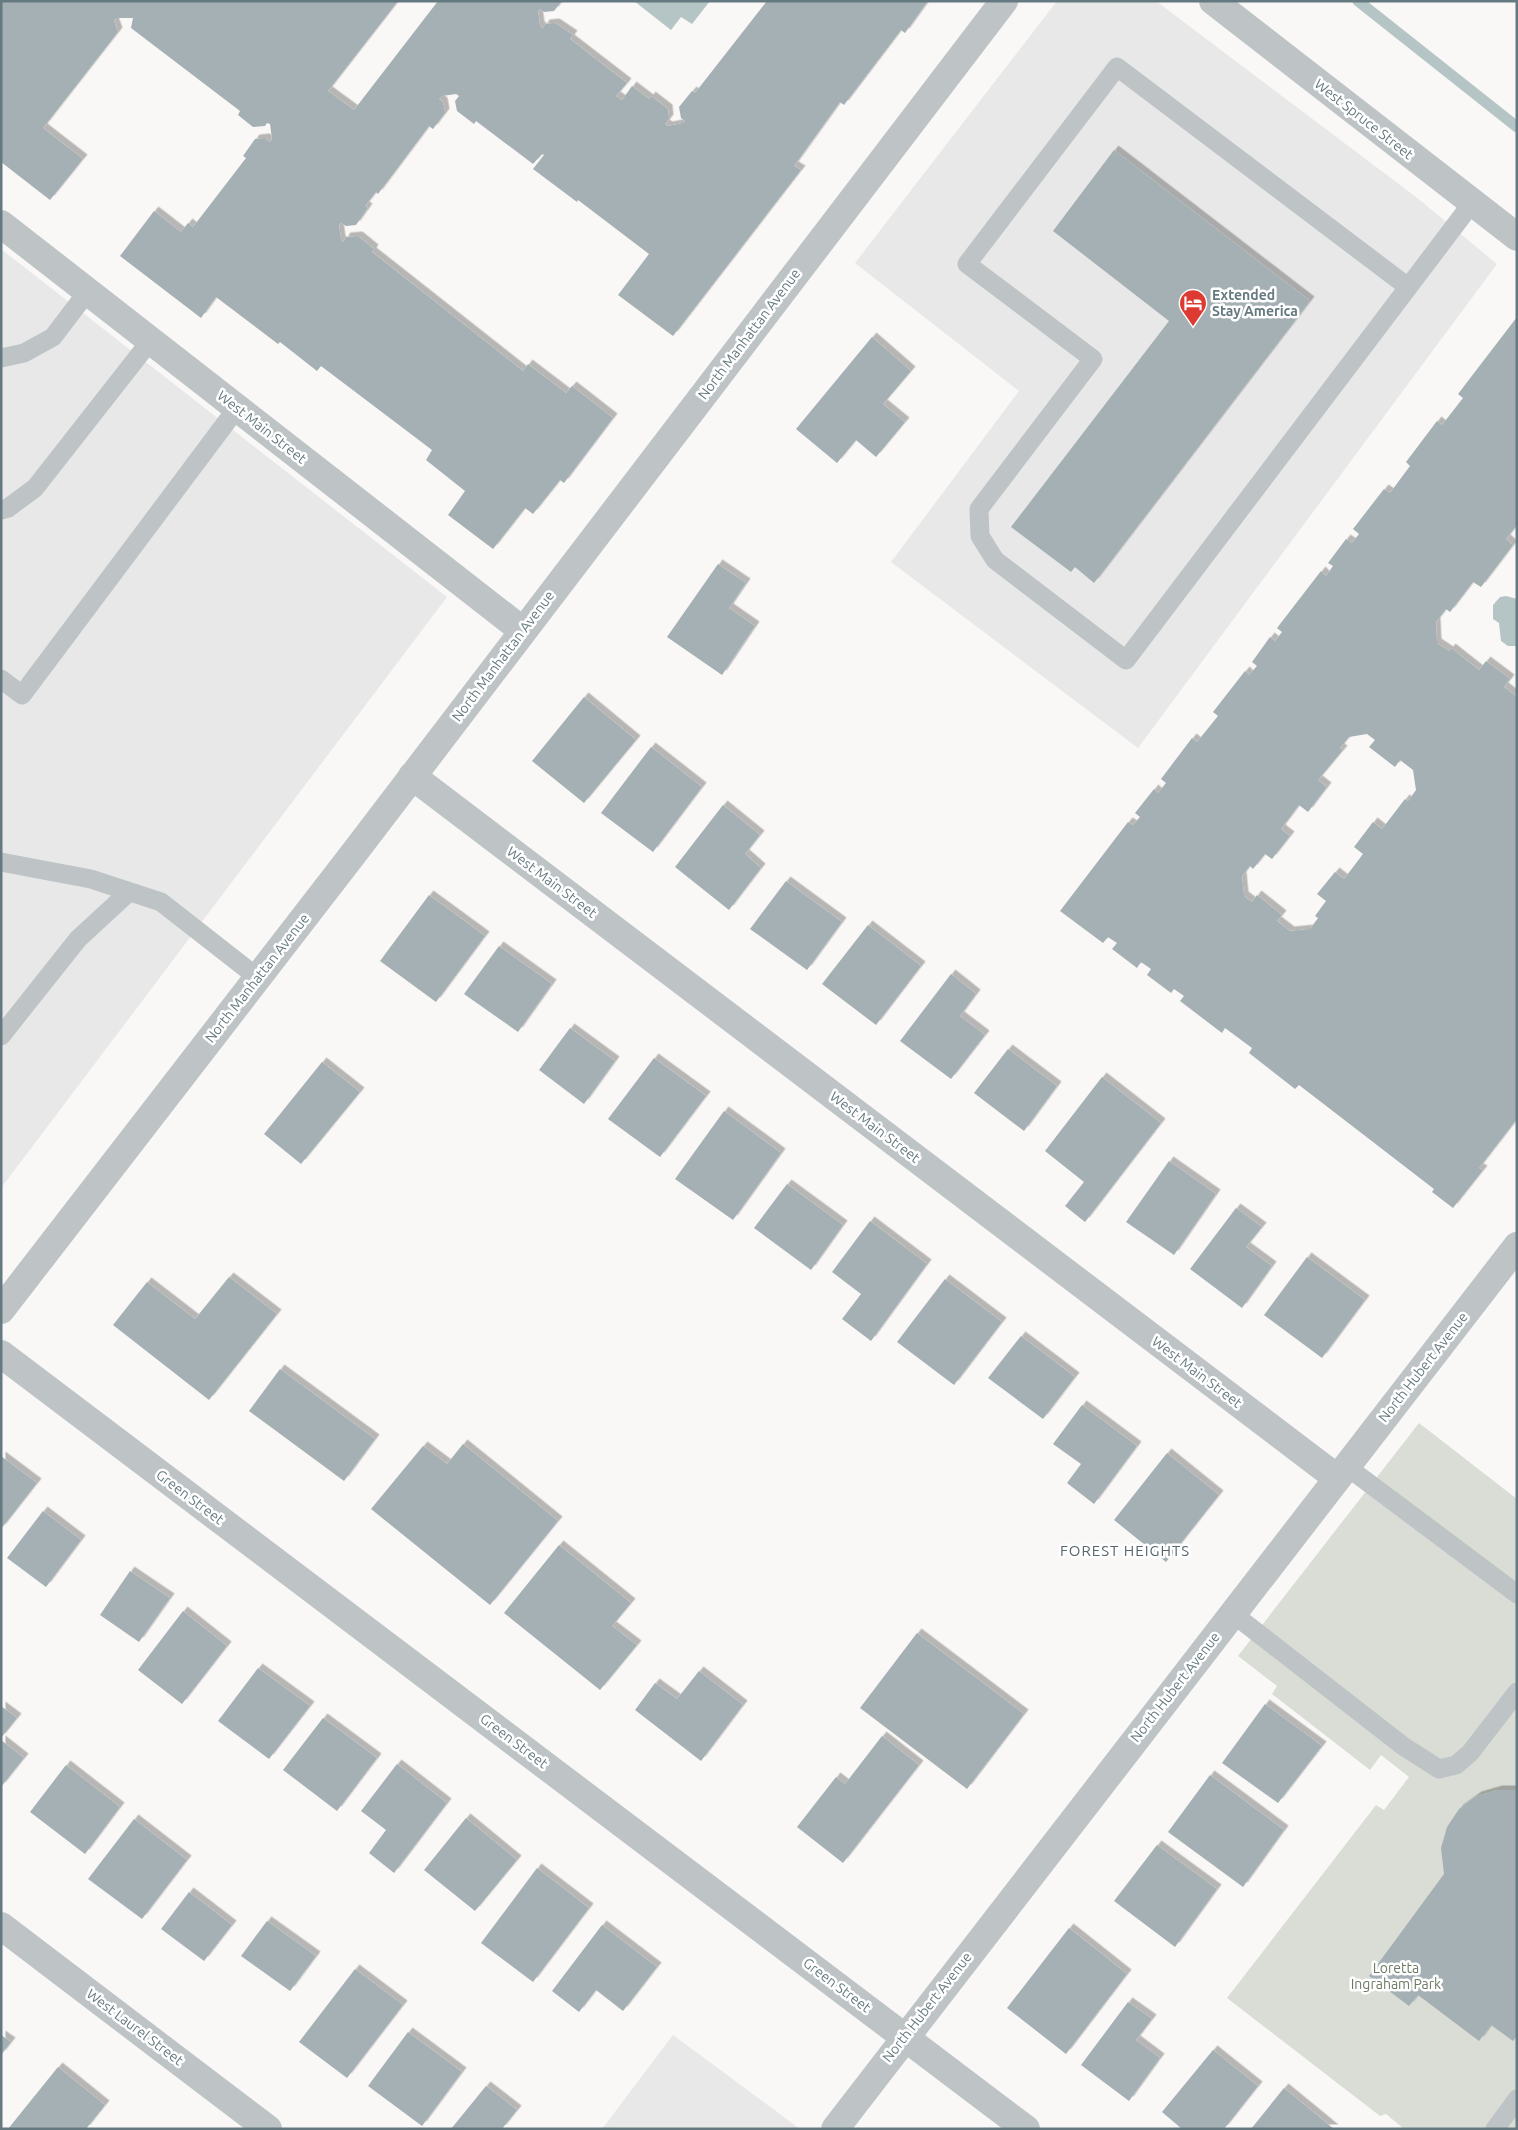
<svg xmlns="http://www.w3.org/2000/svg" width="1518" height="2130" font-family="Ubuntu,sans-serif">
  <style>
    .built { fill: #e7e8e7 }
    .green { fill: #daddd6 }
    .water { fill: #b5c5c6 }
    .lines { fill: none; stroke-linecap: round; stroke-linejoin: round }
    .stream { stroke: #b5c5c6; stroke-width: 11 }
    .building { fill: #a5b0b4; fill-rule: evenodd; filter: url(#shadow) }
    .lane { stroke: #bec4c6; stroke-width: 19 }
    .street { stroke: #bec4c6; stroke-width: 28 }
    .labels { text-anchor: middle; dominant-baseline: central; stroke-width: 5; stroke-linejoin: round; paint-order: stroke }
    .street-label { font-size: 14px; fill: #657a80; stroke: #fff }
    .poi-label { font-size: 14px; font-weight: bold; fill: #657a80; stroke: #fff; text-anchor: start }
    .park-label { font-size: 14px; fill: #6b7963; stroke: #fff }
    .neighbourhood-label { font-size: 15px; letter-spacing: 1px; fill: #56666c; stroke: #fff }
  </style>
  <defs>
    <filter id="shadow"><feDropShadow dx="4.5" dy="-4.5" stdDeviation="0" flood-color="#0004"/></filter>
  </defs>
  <rect width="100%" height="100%" fill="#f9f8f6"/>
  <g class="built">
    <polygon points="1057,1 1156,1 1416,197 1497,264 1138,748 891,562 1019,391 855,263"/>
    <polygon points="1,249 447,597 1,1188"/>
    <polygon points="673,2035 800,2129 602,2129"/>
  </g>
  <polygon class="green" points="1419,1423 1517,1499 1517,2129 1404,2129 1386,2114 1380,2116 1227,1998 1376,1805 1384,1810 1409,1777 1381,1755 1370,1770 1272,1694 1277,1686 1238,1656"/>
  <g class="water">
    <polygon points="634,1 710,1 692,24 681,17 671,30"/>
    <polygon points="1506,596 1517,599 1517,646 1508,646 1501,641 1499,623 1493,619 1493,605 1500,597"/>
  </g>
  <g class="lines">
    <polyline class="stream" points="1358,1 1517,127"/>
  </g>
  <g class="building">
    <polygon points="1,1 398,1 328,91 354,110 438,1 562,1 554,11 544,12 540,9 538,11 540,26 543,28 545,24 555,23 573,35 570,39 627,83 616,96 622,100 632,86 649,99 651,96 668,109 669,119 665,124 668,126 683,123 685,121 681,118 679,107 692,91 695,93 767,1 928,1 905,33 901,30 844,105 840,102 794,166 801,170 673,336 618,295 649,254 578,200 577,202 533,169 544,155 542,154 533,164 476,121 474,124 457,111 455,101 459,96 456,94 442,96 439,99 443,102 445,113 433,129 429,126 378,194 376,192 365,206 368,208 356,225 346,226 341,223 339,225 341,240 343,242 346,237 358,236 374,249 372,252 523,371 528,364 566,393 572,386 613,418 564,483 560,480 533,514 525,508 493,549 448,515 465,491 426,460 432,450 321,366 317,371 280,342 278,344 216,297 201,318 120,256 154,211 181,232 188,223 193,227 246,158 243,156 255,139 265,138 270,142 272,139 270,124 267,123 265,126 253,127 238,115 240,111 131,28 133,18 116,18 114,21 118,32 43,128 83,159 50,200 1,162"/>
    <polygon points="1114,150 1310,301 1094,583 1075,567 1071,572 1011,527 1169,321 1053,231"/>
    <path d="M1517 317V525L1506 539 1513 545 1481 587 1473 582 1450 612 1446 609 1436 622 1437 643 1449 651 1451 648 1479 670 1486 661 1510 679 1504 687 1517 697V1119L1479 1168 1483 1170 1453 1208 1432 1192 1434 1189 1299 1085 1295 1089 1249 1053 1252 1048 1225 1028 1222 1033 1180 1001 1184 996 1174 989 1171 993 1147 975 1151 969 1141 962 1137 968 1112 949 1117 943 1108 937 1103 943 1060 911 1128 822 1133 825 1140 817 1135 813 1154 789 1158 793 1166 783 1161 779 1192 738 1197 742 1218 716 1213 712 1245 671 1249 675 1257 666 1252 662 1270 637 1275 641 1282 632 1277 628 1321 571 1326 576 1333 566 1328 563 1346 539 1352 543 1359 534 1353 529 1384 489 1390 493 1410 466 1406 462 1437 421 1442 425 1463 398 1458 394ZM1367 734 1375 740 1369 747 1395 767 1400 760 1413 770 1416 790 1408 801 1405 799 1382 829 1373 822 1354 847 1363 854 1344 879 1335 872 1317 894 1326 901 1315 916 1318 918 1310 929 1290 931 1277 921 1282 915 1257 895 1252 902 1244 896 1242 876 1250 866 1253 869 1265 854 1272 859 1290 836 1281 829 1299 805 1308 812 1327 787 1318 780 1343 750 1340 748 1349 737Z"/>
    <polygon points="872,337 911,371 883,404 905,422 876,457 856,440 837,463 796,429"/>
    <polygon points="718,564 746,583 729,608 755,626 722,675 667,637"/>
    <polygon points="584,697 636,740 584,803 532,761"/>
    <polygon points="651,747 702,787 653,852 601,813"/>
    <polygon points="723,805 760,835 745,854 761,868 729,910 675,867"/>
    <polygon points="786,881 842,922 807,970 750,929"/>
    <polygon points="429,895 485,936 436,1002 380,961"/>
    <polygon points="868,925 921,966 876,1025 822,984"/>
    <polygon points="499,946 552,984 518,1032 464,994"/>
    <polygon points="951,974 976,994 960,1016 985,1035 951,1079 900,1041"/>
    <polygon points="570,1028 615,1061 584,1104 539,1070"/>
    <polygon points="1008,1049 1057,1086 1024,1131 974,1093"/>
    <polygon points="654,1058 706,1096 660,1157 608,1119"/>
    <polygon points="322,1062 360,1092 301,1164 264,1134"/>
    <polygon points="1102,1077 1161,1123 1085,1222 1065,1206 1084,1182 1045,1151"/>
    <polygon points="724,1111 781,1153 733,1220 675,1179"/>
    <polygon points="1169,1161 1216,1194 1174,1255 1126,1222"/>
    <polygon points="787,1184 843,1225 811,1270 754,1228"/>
    <polygon points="1236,1208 1262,1227 1246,1247 1272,1266 1242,1308 1190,1269"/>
    <polygon points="870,1221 927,1264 871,1341 842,1319 861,1294 832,1272"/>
    <polygon points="1307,1257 1365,1300 1322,1358 1264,1315"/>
    <polygon points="229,1277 277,1314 209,1400 113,1325 147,1282 195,1319"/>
    <polygon points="945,1279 1002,1322 954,1385 897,1342"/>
    <polygon points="1021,1336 1075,1377 1043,1419 988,1378"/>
    <polygon points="280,1369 375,1439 344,1481 249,1411"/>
    <polygon points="1082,1405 1137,1446 1094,1504 1067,1483 1081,1464 1053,1444"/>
    <polygon points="463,1444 558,1521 490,1605 371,1509 423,1446 447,1464"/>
    <polygon points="1167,1453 1219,1495 1166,1562 1114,1520"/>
    <polygon points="1,1456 37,1483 1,1529"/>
    <polygon points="43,1511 81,1540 46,1587 7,1558"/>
    <polygon points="559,1545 631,1603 612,1626 637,1645 600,1690 504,1613"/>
    <polygon points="130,1571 170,1598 139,1642 100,1615"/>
    <polygon points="183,1611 227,1646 182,1704 138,1670"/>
    <polygon points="917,1633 1024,1714 967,1789 860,1708"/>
    <polygon points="258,1668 310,1706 269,1759 218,1721"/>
    <polygon points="699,1671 743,1705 701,1761 635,1710 655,1683 677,1699"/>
    <polygon points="1265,1704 1322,1746 1278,1803 1222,1763"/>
    <polygon points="1,1706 17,1718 1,1738"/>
    <polygon points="323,1718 377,1758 337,1811 283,1770"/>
    <polygon points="882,1736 919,1765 843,1863 797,1827 836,1777 845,1784"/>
    <polygon points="1,1740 24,1758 1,1787"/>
    <polygon points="397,1764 447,1803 394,1873 369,1853 386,1830 361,1811"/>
    <polygon points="66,1765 120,1807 85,1854 30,1812"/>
    <polygon points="1210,1775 1284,1830 1243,1887 1168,1832"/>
    <polygon points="1498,1790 1517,1790 1517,2036 1513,2041 1491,2025 1479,2041 1418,1995 1409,2006 1369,1976 1444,1874 1441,1848 1447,1827 1459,1809 1477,1796"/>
    <polygon points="466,1818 517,1860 475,1911 424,1870"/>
    <polygon points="134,1819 187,1860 142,1919 88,1879"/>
    <polygon points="1157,1845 1217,1889 1175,1947 1114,1901"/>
    <polygon points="537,1868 589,1908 533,1982 481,1943"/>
    <polygon points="189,1892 232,1925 204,1961 161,1929"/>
    <polygon points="267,1921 316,1956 290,1991 241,1956"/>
    <polygon points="602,1925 657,1967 623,2011 596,1990 579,2012 552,1991"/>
    <polygon points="1069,1928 1127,1974 1066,2054 1007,2008"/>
    <polygon points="355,1969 403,2005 347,2078 299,2042"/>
    <polygon points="1128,2002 1152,2019 1136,2040 1160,2058 1129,2101 1081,2065"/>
    <polygon points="408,2032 462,2072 422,2126 368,2086"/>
    <polygon points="1,2035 11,2042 1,2055"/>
    <polygon points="1213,2050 1258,2086 1224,2129 1182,2129 1162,2112"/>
    <polygon points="58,2067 105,2105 86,2129 8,2129"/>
    <polygon points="486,2086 517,2110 502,2129 451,2129"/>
    <polygon points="1284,2088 1334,2129 1251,2129"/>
  </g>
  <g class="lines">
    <g class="lane">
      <polyline points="1408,287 1117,67 967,264 1093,359 979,509 980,536 995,560 1126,660 1472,203"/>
      <polyline points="1,358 24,353 53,337 88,291"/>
      <polyline points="1,510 8,508 35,488 151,340"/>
      <polyline points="1,679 22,695 237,408"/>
      <polyline points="1,862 91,879 161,902 257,977"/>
      <polyline points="1,1036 78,939 129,892"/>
      <polyline points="1346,1466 1517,1594"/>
      <polyline points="1232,1613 1403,1746 1439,1769 1456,1765 1470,1753 1517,1692"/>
      <polyline points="1495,2129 1517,2099"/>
    </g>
    <g class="street">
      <polyline points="1213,1 1517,237"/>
      <polyline points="1,224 522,630"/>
      <polyline points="412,776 1337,1478"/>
      <polyline points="1,1310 354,853 1004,1"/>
      <polyline points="1,1354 1026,2129"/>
      <polyline points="1,1926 268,2129"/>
      <polyline points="835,2129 1517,1246"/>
    </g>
  </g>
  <defs>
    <g id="hotel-pin" transform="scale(1.4375)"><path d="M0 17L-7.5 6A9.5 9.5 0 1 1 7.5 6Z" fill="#dd3a32" stroke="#fff"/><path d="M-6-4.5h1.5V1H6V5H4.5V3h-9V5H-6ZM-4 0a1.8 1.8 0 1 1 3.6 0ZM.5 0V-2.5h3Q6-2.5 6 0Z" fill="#fff"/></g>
  </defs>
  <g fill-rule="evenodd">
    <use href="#hotel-pin" x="1193" y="303"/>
  </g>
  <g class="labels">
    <g class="street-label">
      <text transform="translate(1364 119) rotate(38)">West Spruce Street</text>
      <text transform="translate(749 334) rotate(-53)">North Manhattan Avenue</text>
      <text transform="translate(262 427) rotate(38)">West Main Street</text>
      <text transform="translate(503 656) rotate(-53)">North Manhattan Avenue</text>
      <text transform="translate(552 882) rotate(37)">West Main Street</text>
      <text transform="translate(257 978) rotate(-52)">North Manhattan Avenue</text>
      <text transform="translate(875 1127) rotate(37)">West Main Street</text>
      <text transform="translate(1423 1367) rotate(-52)">North Hubert Avenue</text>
      <text transform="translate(1197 1372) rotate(37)">West Main Street</text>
      <text transform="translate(190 1497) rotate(37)">Green Street</text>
      <text transform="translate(1175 1687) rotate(-52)">North Hubert Avenue</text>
      <text transform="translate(514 1741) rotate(37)">Green Street</text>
      <text transform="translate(837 1985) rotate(37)">Green Street</text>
      <text transform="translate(927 2007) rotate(-52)">North Hubert Avenue</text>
      <text transform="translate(135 2027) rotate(37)">West Laurel Street</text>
    </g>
    <g class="poi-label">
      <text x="1212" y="295">Extended<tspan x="1212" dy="16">Stay America</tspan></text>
    </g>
    <g class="park-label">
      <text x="1396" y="1968">Loretta<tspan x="1396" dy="16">Ingraham Park</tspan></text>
    </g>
    <g class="neighbourhood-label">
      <text x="1125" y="1550">FOREST HEIGHTS</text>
    </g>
  </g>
  <rect width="1518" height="2130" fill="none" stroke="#657a80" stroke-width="5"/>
</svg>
